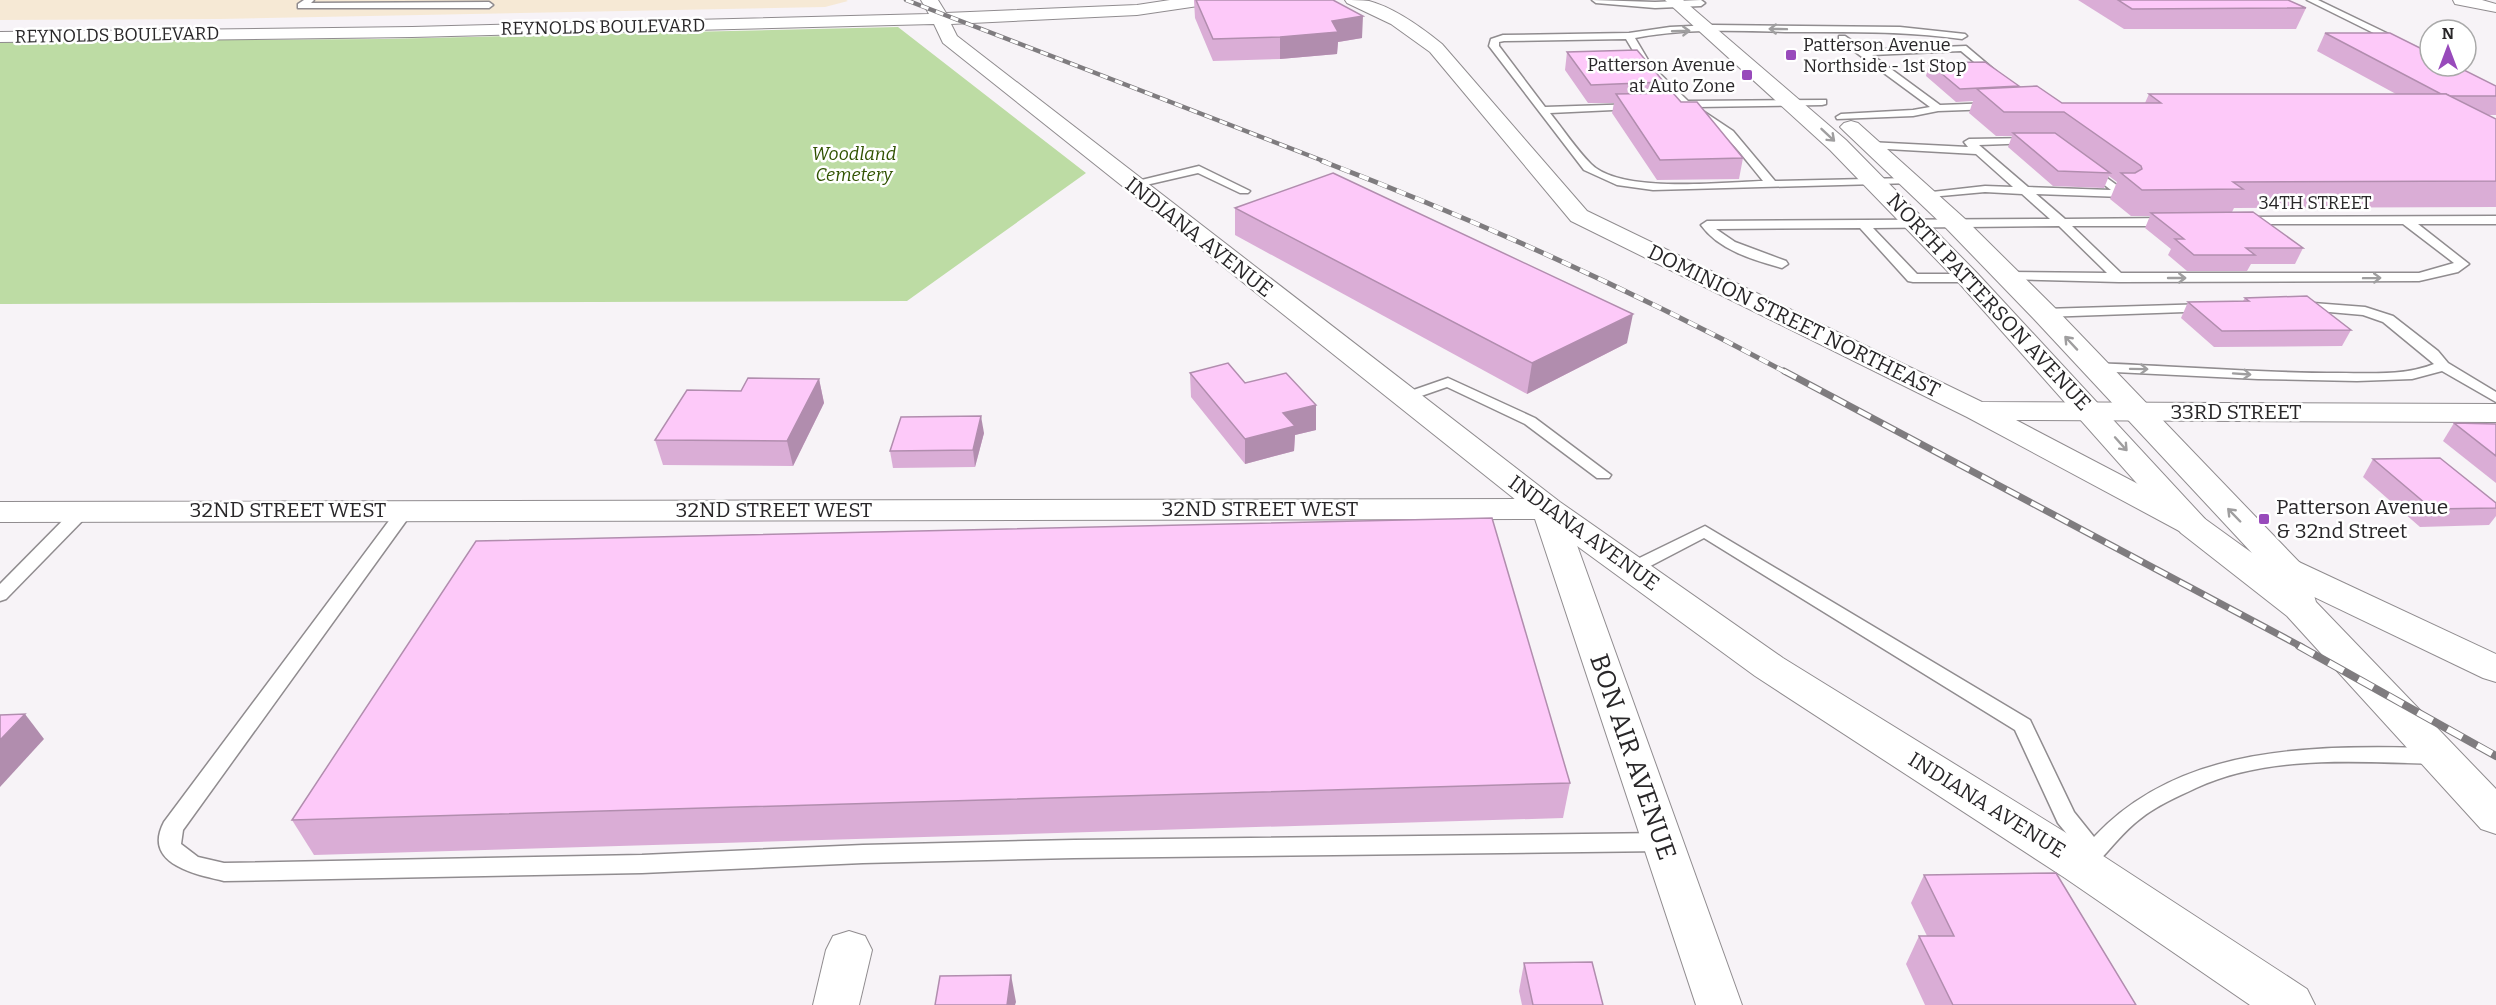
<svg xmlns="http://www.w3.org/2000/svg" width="2496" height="1005" font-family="Bitter,serif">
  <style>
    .industrial { fill: #f6e9d5 }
    .green { fill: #bddca4 }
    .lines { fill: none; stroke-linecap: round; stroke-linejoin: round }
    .lane-casing { stroke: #908c8f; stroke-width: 3 }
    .street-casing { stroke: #908c8f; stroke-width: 2 }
    .secondary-casing { stroke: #908c8f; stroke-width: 2 }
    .highway-casing { stroke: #908c8f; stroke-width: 2 }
    .lane { fill: #fff; fill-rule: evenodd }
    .street { fill: #fff; fill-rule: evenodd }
    .secondary { fill: #fff; fill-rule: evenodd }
    .highway { fill: #fff; fill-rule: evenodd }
    .rail-far3-casing { stroke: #7f7c7f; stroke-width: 4.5 }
    .rail-far2-casing { stroke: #7f7c7f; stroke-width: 5 }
    .rail-far1-casing { stroke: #7f7c7f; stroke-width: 7 }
    .rail-casing { stroke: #7f7c7f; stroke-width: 8 }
    .rail-far3 { stroke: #fff; stroke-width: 3; stroke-dasharray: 8; stroke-linecap: butt }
    .rail-far2 { stroke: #fff; stroke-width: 4; stroke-dasharray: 10; stroke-linecap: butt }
    .rail-far1 { stroke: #fff; stroke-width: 4.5; stroke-dasharray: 14; stroke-linecap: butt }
    .rail { stroke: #fff; stroke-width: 6; stroke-dasharray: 17; stroke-linecap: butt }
    .wall { fill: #daadd6 }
    .shaded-wall { fill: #b18dae }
    .building { fill: #fdc9f9; stroke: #b18dae; stroke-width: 1.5 }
    .oneway { stroke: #9f9e9f }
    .poi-dot { fill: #984abb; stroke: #fff; stroke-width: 2 }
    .labels { text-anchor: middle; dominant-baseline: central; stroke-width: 5; stroke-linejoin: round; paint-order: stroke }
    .far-street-label { font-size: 18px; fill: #292729; stroke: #fff }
    .far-poi-label { font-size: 18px; fill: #292729; stroke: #fff; text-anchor: start }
    .far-park-label { font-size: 18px; font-style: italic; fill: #305200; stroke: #fff }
    .street-label { font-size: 21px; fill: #292729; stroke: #fff }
    .poi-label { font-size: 21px; fill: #292729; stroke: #fff; text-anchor: start }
    .near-street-label { font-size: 26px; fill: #292729; stroke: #fff }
  </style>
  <rect width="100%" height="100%" fill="#f7f3f7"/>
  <polygon class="industrial" points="0,0 846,0 848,1 825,7 220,19 0,20"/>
  <polygon class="green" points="898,27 1086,173 907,301 0,304 0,41 384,39"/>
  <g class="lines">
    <g class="lane-casing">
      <g id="lane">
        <polygon points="304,0 314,0 311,3 489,2 493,5 489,8 298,8 298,4"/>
        <polygon points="1592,0 1655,2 1701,0 1705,3 1701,6 1655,8 1596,3"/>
        <polygon points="2307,0 2318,0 2430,54 2430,61"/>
        <path d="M1713 25 1900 27 1965 34 1967 36 1962 39C1905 31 1848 32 1791 32 1739 31 1686 28 1635 38L1651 65 1688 101 1826 100V104L1822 105 1697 107 1733 131 1775 181 1909 178 1913 179V183L1653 190 1617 185 1584 170 1489 46 1491 39 1503 35 1629 33 1670 27ZM1626 39 1644 69 1677 101 1673 104 1674 106C1713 113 1740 153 1763 181 1722 182 1621 194 1591 164 1576 149 1563 129 1550 113L1634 109 1638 108V104L1545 107 1499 46V42L1504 41Z"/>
        <polygon points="1839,36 1845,36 1865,50 1966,46 1998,73 1998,77 1992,77 1961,51 1872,55 1940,105 1993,103 1998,106 1993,109 1938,111 1913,116 1837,119 1836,117 1841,114 1913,110 1930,107 1839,40"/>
        <path d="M2033 138 2038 141 2037 143 1979 145 2028 187 2111 190 2085 170 2083 168 2089 165 2129 194 2123 197 2036 194 2065 219 2168 218 2174 222 2168 226H2072L2121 273H2419L2454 263 2403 224H2241V218L2245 217 2496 216V224H2418L2469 264 2458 272 2419 281 2119 282 2001 279 2000 276 2006 272 2107 273 2059 226 1873 228 1917 274H1968L1974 278 1968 282H1913L1908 281 1860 228 1716 229 1735 242 1786 261 1788 264 1782 268C1753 260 1719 250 1701 225L1707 221 2050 219 2022 194 1985 192 1919 198 1917 196 1923 193 1985 186 2013 187 1976 154 1869 148 1864 145 1869 142 1968 147 1964 142 1969 139Z"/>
        <polygon points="1199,166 1250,191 1248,193 1240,193 1198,173 1133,188 1127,185 1129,183"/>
        <path d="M2300 302 2365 307 2393 316 2438 351 2448 363 2496 392V402L2442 371 2412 379 2357 381 2258 379 2094 371 2087 367 2094 363C2175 366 2257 373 2338 373 2369 373 2405 376 2434 364L2383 322 2363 315 2295 309 2293 306Z"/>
        <polygon points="2208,304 2215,308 2213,311 2044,317 2037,313 2044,309"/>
        <polygon points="1448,378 1535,418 1611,475 1609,478 1597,478 1525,424 1447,387 1404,402 1397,398 1399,395"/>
        <path d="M406 505 414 510 183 830 181 844 198 857 224 863 642 855 863 845 1074 840 1663 833 1671 836 1674 842 1671 848 1663 851 1074 858 863 863 642 873 224 881C195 874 142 864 164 822L400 506Z"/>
        <polygon points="82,506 90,511 88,515 6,599 0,601 0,584 76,507"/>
        <path d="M1705 526 2030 720 2074 812 2094 837C2183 742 2318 746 2437 748L2444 751 2447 756 2444 761 2437 764C2359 762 2269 754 2196 788 2177 797 2156 806 2140 819 2124 831 2112 847 2098 862 2092 869 2087 869 2078 866L2075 860 2081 851 2058 823 2015 730 1704 538 1637 573H1625L1622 569 1625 565Z"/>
      </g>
    </g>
    <g class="street-casing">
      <g id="street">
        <path d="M1345 0C1352 0 1362 0 1369 1 1395 8 1421 27 1442 44L1587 211 1982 402 2496 404V422L2016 420 2205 519 2210 526 2205 533 2194 536 2183 533 1967 417 1571 221 1430 52 1391 24 1347 3Z"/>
        <polygon points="1548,499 1559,502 1564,509 1742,1005 1696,1005 1535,519 0,522 0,502"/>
        <polygon points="2272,552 2284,555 2496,654 2496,682 2483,678 2260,571 2255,563 2260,555"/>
        <polygon points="849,931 865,936 872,950 859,1005 813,1005 826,950 833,936"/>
      </g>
    </g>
    <g class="secondary-casing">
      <g id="secondary">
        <polygon points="921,0 938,0 946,13 1137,5 1170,0 1213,0 1211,4 1205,5 1137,15 951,24 957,36 1560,502 1783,658 2097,852 2307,989 2315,1005 2250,1005 2065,878 1755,676 1536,516 943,43 934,24 412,37 0,42 0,32 412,27 929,14"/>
        <polygon points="1665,0 1683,0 1846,140 1977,273 2205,519 2252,553 2034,319 1946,228 1844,131 1840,127 1844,123 1851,121 1858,123 1964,218 2054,307 2301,564 2307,572 2316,602 2496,789 2496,834 2481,829 2287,616 2181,533 1959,283 1830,150"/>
      </g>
    </g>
    <g class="highway-casing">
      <polygon id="highway" points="2453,0 2482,0 2496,4 2496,12 2455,4"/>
    </g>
    <use href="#lane" class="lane"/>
    <use href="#street" class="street"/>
    <use href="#secondary" class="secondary"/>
    <use href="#highway" class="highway"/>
    <g class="rail-far3-casing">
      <polyline id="rail-far3" points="906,0 1326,162"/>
    </g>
    <g class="rail-far2-casing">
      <path id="rail-far2" d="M1322 161C1481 222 1636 292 1787 373"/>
    </g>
    <g class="rail-far1-casing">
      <polyline id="rail-far1" points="1784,371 2302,647"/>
    </g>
    <g class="rail-casing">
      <polyline id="rail" points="2299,646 2496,756"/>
    </g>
    <use href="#rail-far3" class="rail-far3"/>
    <use href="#rail-far2" class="rail-far2"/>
    <use href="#rail-far1" class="rail-far1"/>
    <use href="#rail" class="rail"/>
  </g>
  <g class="wall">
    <polygon points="1194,0 1333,0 1362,38 1338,42 1337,54 1280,59 1213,61 1195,18"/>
    <polygon points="2078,0 2288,0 2306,8 2296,29 2124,29"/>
    <polygon points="2325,33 2496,86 2496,115 2488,115 2496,119 2496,207 2234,208 2232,212 2303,248 2295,264 2251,264 2247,271 2187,271 2168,255 2171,249 2145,228 2150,216 2131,216 2110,199 2117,182 2109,176 2104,188 2053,186 2008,147 2012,136 1996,136 1969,113 1973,101 1956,102 1926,76 1929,63 2019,86 2062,103 2145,103 2149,94 2396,94 2317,51"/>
    <polygon points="1567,52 1664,82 1662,93 1681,102 1743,158 1739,179 1657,180 1612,113 1614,103 1588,103 1565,70"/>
    <polygon points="1235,208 1627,343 1527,394 1235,235"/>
    <polygon points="2245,298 2351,330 2342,346 2214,347 2181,318 2188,302 2243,301"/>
    <polygon points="1190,373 1245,383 1316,430 1295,435 1294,451 1245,464 1191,397"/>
    <polygon points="819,379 824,403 793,466 663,465 655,440 741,391"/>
    <polygon points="2454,423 2496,424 2496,483 2443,441"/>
    <polygon points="984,433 975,467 893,468 890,451"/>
    <polygon points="2373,459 2496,503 2496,516 2489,525 2420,527 2363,477"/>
    <polygon points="1570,783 1563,818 314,855 292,820"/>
    <polygon points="1924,875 2136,1005 1925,1005 1906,964 1919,936 1927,936 1911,903"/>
    <polygon points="1524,963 1603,1005 1522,1005 1519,991"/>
  </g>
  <g class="shaded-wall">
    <polygon points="1363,16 1362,38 1338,42 1337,54 1280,59 1280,37 1332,21"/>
    <polygon points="1633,314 1627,343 1527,394 1532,363"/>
    <polygon points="819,379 824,403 793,466 787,441"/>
    <polygon points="1316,405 1316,430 1295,435 1294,451 1245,464 1245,439 1283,413"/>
    <polygon points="981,416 984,433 975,467 973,450"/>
    <polygon points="25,714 44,739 0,787 0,740"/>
    <polygon points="1011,975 1016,1002 1015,1005 1007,1005"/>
  </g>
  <g class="building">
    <polygon points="1196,0 1333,0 1363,16 1332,21 1338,32 1280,37 1213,39"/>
    <polygon points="2118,0 2288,0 2306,8 2132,9"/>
    <polygon points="2325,33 2390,33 2430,53 2430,66 2456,66 2496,86 2496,96 2450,96 2446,94 2441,94"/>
    <polygon points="1637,50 1664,82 1591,85 1567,52"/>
    <polygon points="1985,62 2019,86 1960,89 1929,63"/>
    <polygon points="2037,86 2062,103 2161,103 2149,94 2446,94 2496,119 2496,181 2233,182 2243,189 2142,190 2121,173 2135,173 2142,169 2141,166 2064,112 2004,112 1977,89"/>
    <polygon points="1673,93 1681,102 1697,102 1743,158 1660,160 1616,94"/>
    <polygon points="2013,133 2055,133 2110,173 2058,171"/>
    <polygon points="1333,173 1633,314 1532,363 1235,208"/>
    <polygon points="2253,212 2303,248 2246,248 2255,255 2194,255 2175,239 2184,239 2151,213"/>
    <polygon points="2307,296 2351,330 2222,331 2188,302 2249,301 2245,298"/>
    <polygon points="1228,363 1245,383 1286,373 1316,405 1283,413 1295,426 1245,439 1190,373"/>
    <polygon points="748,378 819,379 787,441 655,440 687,390 741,391"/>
    <polygon points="981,416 973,450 890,451 901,417"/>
    <polygon points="2454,423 2496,424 2496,456"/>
    <polygon points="2440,458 2496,503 2496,508 2432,509 2373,459"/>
    <polygon points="1492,518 1570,783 292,820 476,541"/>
    <polygon points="25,714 0,740 0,715"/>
    <polygon points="2056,873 2136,1005 1953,1005 1919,936 1954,936 1924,875"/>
    <polygon points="1592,962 1603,1005 1533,1005 1524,963"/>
    <polygon points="1011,975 1007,1005 935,1005 940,976"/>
  </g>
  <defs><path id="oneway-shaft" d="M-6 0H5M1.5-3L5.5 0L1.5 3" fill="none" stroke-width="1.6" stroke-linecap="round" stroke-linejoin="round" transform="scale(1.5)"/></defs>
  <g class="oneway">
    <use href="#oneway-shaft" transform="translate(1778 29) rotate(-179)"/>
    <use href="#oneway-shaft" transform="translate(1681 31) rotate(-2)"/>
    <use href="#oneway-shaft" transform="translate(1828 135) rotate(43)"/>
    <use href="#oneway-shaft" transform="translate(2177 278)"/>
    <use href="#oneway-shaft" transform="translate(2372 278) rotate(-1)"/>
    <use href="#oneway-shaft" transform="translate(2071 343) rotate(-133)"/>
    <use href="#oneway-shaft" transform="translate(2139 369) rotate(1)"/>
    <use href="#oneway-shaft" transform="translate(2242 374) rotate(4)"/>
    <use href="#oneway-shaft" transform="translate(2121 444) rotate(48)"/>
    <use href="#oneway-shaft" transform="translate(2234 515) rotate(-134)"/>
  </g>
  <g class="poi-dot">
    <rect x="1785" y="49" width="12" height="12" rx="3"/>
    <rect x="1741" y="69" width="12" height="12" rx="3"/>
    <rect x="2258" y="513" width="12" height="12" rx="3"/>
  </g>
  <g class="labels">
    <g class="far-street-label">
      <text transform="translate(603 27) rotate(-1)">REYNOLDS BOULEVARD</text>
      <text transform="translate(117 35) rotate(-1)">REYNOLDS BOULEVARD</text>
      <text x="2315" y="203">34TH STREET</text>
    </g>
    <g class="far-poi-label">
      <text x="1803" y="45">Patterson Avenue<tspan x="1803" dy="21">Northside - 1st Stop</tspan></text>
      <text x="1735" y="65" text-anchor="end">Patterson Avenue<tspan x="1735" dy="21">at Auto Zone</tspan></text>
    </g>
    <g class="far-park-label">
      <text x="854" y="154">Woodland<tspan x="854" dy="21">Cemetery</tspan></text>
    </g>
    <g class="street-label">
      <text transform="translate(1199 237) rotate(38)">INDIANA AVENUE</text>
      <text transform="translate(1989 302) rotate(47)">NORTH PATTERSON AVENUE</text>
      <text transform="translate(1794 321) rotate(26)">DOMINION STREET NORTHEAST</text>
      <text x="2236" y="412">33RD STREET</text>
      <text x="1260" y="509">32ND STREET WEST</text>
      <text x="288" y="510">32ND STREET WEST</text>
      <text x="774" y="510">32ND STREET WEST</text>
      <text transform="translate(1584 533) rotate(36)">INDIANA AVENUE</text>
      <text transform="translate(1987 805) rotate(32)">INDIANA AVENUE</text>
    </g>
    <g class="poi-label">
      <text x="2276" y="507">Patterson Avenue<tspan x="2276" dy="24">&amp; 32nd Street</tspan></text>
    </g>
    <g class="near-street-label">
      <text transform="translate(1633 757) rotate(71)">BON AIR AVENUE</text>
    </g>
  </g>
  <g transform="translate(2448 48)"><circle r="28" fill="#ffffff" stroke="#a9a9a9" stroke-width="1.5"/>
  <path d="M0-4.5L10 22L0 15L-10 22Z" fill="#984abb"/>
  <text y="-9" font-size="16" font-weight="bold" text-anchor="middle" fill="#292729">N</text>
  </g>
</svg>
